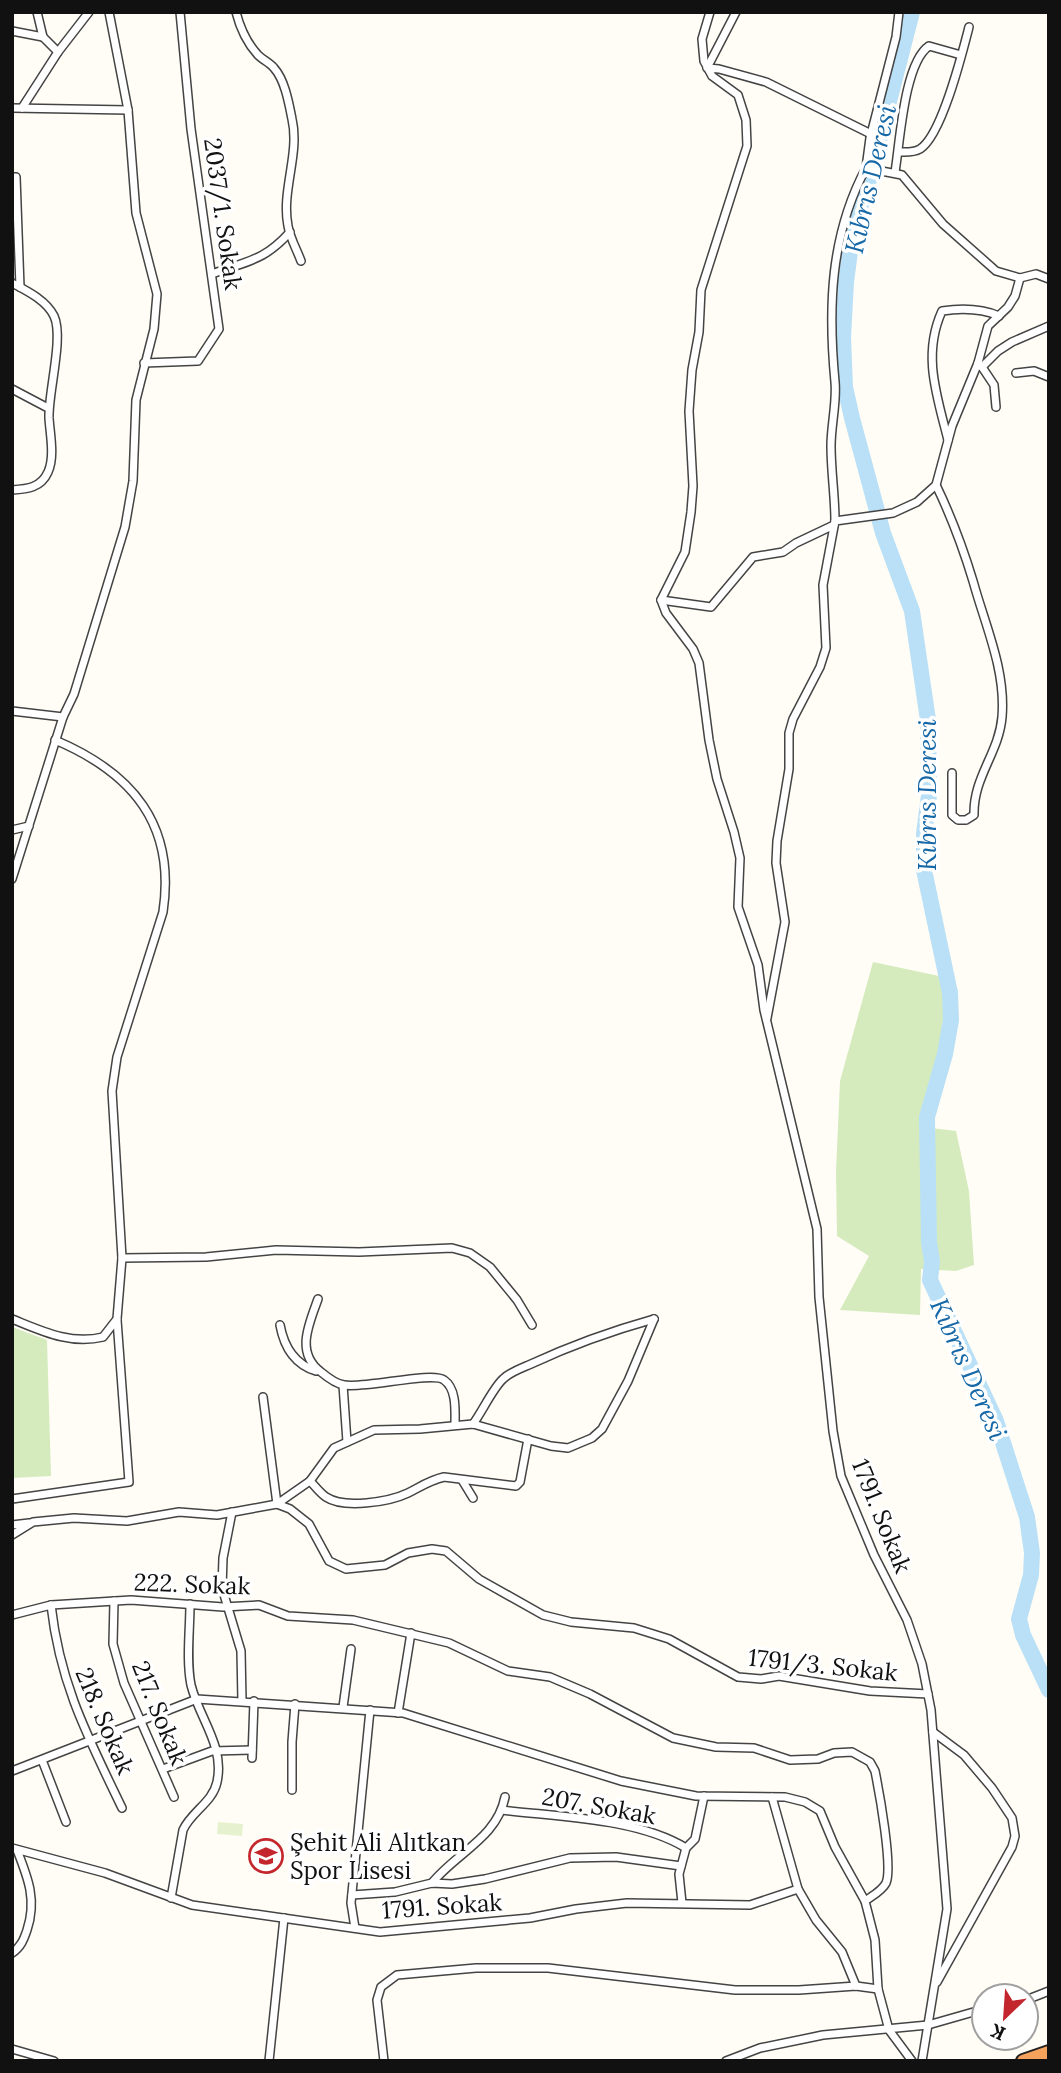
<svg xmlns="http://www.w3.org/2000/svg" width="1061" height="2073" font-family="Lora,serif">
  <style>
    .green { fill: #d5ebbd }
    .pitch { fill: #e6f2cf }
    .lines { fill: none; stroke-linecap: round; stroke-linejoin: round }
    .river { stroke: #b9e0f7; stroke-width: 16 }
    .minor-casing { stroke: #444; stroke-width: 10 }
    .motorway-casing { stroke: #222; stroke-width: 16 }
    .minor { stroke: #fff; stroke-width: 7 }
    .motorway { stroke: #f5a25d; stroke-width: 12 }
    .labels { text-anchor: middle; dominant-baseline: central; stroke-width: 7; stroke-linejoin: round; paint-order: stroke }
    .street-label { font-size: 24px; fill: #111; stroke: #fff }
    .poi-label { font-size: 24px; fill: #111; stroke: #fff; text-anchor: start }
    .water-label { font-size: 26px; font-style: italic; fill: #1768a6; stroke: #fff }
  </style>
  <rect width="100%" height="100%" fill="#fffdf5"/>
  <g class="green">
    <polygon points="873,962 939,976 948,1006 923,1127 956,1131 969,1191 974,1265 956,1271 921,1269 920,1315 840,1310 869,1256 837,1236 836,1172 840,1081"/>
    <polygon points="12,1327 47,1340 51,1476 12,1478"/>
  </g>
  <polygon class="pitch" points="218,1822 243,1824 242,1836 217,1834"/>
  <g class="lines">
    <polyline class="river" points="912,12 867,187 853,229 846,282 843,337 845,387 852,418 883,533 912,611 928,720 929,795 924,834 924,870 950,993 951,1020 945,1054 927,1117 929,1242 932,1262 930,1280 996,1421 1027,1517 1032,1553 1031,1575 1019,1619 1023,1635 1049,1690"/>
    <g class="minor-casing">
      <g id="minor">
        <polyline points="37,12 43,37 58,52"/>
        <path d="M236 12C240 28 246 42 258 55 263 60 270 63 274 68 285 80 289 104 292 119 300 154 281 191 288 226 290 238 297 250 301 261"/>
        <polyline points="710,12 702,39 704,61 712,76 738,95 746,120 747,146 701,290 699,332 692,370 689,411 693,486 691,512 685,552 661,600 666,613 693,649 699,663 709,740 717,779 734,832 740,858 738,907 758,965 764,1010 817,1229 819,1297 833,1431 841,1476 874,1555 907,1620 922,1664 931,1710 947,1909 922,2061"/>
        <polyline points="736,12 707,68 719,69 766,82 871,134"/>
        <polyline points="899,12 896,37 870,138 866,168 902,175 943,224 996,271 1020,278 1036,274 1049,279"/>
        <polyline points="12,31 43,37"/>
        <polyline points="12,108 128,110"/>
        <polyline points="22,108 58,52 89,12"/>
        <path d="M899 152C906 152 913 153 920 149 942 135 962 54 969 27"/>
        <path d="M895 172C900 142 904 63 929 46L961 55"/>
        <polyline points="12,177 16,177 20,287"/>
        <path d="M212 274C247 261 264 261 290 232"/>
        <path d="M12 283C27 291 46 300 54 316 64 337 48 393 49 418 50 434 55 457 48 472 41 488 27 489 12 490"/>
        <polyline points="144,363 198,361 219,329 191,129 180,12"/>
        <polyline points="978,363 982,367 998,351 1012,342 1049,326"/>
        <polyline points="982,367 994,385 996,407"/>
        <polyline points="1016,373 1034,371 1049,377"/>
        <polyline points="12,389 48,408"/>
        <path d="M948 440C937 396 922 355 942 311 962 308 980 308 999 316"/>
        <path d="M936 485C951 516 963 548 973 581 985 625 1006 670 1002 717 999 753 973 777 974 815L966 820H958L952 815V773"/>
        <path d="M835 521C835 496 831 471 831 446 831 425 837 402 835 382 828 308 830 235 866 168"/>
        <polyline points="661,600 711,607 753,557 783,552 796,543 834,525"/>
        <polyline points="12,711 63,717"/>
        <polyline points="12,830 29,826"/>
        <polyline points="12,879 63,717 74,694 125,527 133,481 136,400 154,329 157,294 136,213 128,110 109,12"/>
        <polyline points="767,1018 785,922 776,863 777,841 789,769 789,733 793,719 820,667 826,648 823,585 835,521 893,513 917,502 936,485 952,426 978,363 988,326 1008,307 1015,296 1020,278"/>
        <polyline points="122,1258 206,1257 276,1250 359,1252 452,1248 470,1253 490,1267 517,1300 532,1325"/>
        <path d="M318 1299C309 1324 295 1353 321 1372 327 1377 336 1384 344 1385 365 1389 432 1371 444 1380 457 1389 455 1411 455 1425"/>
        <path d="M12 1319C42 1331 70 1345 103 1337L117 1319 122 1258 112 1091 117 1057 163 912C176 825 133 773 55 740"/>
        <path d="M280 1325C284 1347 294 1364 316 1371"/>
        <polyline points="343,1385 347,1442"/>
        <polyline points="263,1397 277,1504"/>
        <path d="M473 1424C482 1412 493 1388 503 1379 510 1372 522 1368 531 1364 572 1345 611 1331 654 1319"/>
        <polyline points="462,1480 473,1498"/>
        <path d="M310 1481C315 1486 320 1493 326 1497 344 1509 389 1502 408 1493 420 1487 430 1480 444 1477L516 1486 520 1482 528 1439"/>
        <polyline points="12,1499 129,1482 117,1320"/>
        <polyline points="277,1504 290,1509 309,1524 329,1561 346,1569 385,1565 408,1553 432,1549 446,1551 479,1579 543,1615 571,1622 634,1628 669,1639 738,1677 761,1679 779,1676 870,1691 928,1694"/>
        <polyline points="232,1512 223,1558 222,1588 241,1651 242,1701"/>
        <polyline points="12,1525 29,1523"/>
        <polyline points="12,1535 33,1522 74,1518 127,1521 179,1512 217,1515 277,1504 310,1481 334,1448 374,1430 420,1429 473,1424 551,1446 568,1448 592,1438 602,1429 628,1381 654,1319"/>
        <polyline points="114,1601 113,1644 124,1683 174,1797"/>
        <path d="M51 1605C60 1685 88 1737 122 1808"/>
        <path d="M12 1615 51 1605 131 1600 223 1607 259 1605 288 1616 353 1620 449 1643 508 1671 550 1677 590 1694 673 1738 716 1747 754 1748 790 1760 818 1759 834 1753 852 1752 870 1762 875 1771C879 1791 893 1867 886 1883 882 1891 872 1896 865 1901"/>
        <polyline points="343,1707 351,1649"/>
        <polyline points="398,1713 411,1633"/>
        <polyline points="933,1732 964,1755 992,1788 1012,1818 1015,1836 1012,1847 937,1982"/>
        <polyline points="252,1758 254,1701"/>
        <polyline points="42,1760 66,1822"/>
        <polyline points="163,1769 212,1751 252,1750"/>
        <polyline points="12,1771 197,1699 403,1713 621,1781 696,1796 785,1797 805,1802 820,1811 835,1847 865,1901 875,1940 878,1989 889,2030 912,2061"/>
        <polyline points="292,1790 292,1742 295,1704"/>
        <polyline points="772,1797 798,1889 816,1920 842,1952 856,1986"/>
        <path d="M502 1810C559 1817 637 1818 686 1848"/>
        <polyline points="12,1848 105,1873 192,1905 380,1932 530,1918 576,1909 627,1903 750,1905 798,1889"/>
        <path d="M432 1883C456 1853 497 1838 505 1797"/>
        <polyline points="352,1895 395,1892 432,1883 452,1884 485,1879 570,1858 616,1857 681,1866"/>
        <path d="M171 1898 183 1830C191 1812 213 1802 217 1782 225 1746 199 1718 191 1685 186 1660 190 1630 190 1604"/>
        <polyline points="682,1903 679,1874 686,1848 695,1839 704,1796"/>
        <polyline points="355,1928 351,1903 370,1710"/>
        <path d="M12 1953C21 1947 24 1939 27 1930 37 1900 28 1878 17 1850"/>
        <polyline points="1026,2000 1049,1991"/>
        <polyline points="12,2049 54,2061"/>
        <polyline points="269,2061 284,1918"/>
        <polyline points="384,2061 377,2000 381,1987 397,1975 476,1968 548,1968 735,1990 799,1990 856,1986 878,1989"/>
        <polyline points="726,2061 760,2048 823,2035 928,2025 984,2009"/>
      </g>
    </g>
    <g class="motorway-casing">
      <polyline id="motorway" points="1023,2061 1049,2052"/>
    </g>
    <use href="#minor" class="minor"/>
    <use href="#motorway" class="motorway"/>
  </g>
  <defs>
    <g id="school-ring" transform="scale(1.75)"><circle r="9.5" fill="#fff" stroke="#c4262e" stroke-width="1.5"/><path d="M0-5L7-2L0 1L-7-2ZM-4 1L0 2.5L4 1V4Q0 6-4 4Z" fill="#c4262e"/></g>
  </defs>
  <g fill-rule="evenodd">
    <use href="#school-ring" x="266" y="1856"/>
  </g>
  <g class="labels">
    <g class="street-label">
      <text transform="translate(223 214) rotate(82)">2037/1. Sokak</text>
      <text transform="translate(882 1516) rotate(68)">1791. Sokak</text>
      <text transform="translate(192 1584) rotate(2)">222. Sokak</text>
      <text transform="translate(823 1665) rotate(6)">1791/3. Sokak</text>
      <text transform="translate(160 1713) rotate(68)">217. Sokak</text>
      <text transform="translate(105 1721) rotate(67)">218. Sokak</text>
      <text transform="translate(599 1806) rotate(10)">207. Sokak</text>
      <text transform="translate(442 1906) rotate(-4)">1791. Sokak</text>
    </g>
    <g class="poi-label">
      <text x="290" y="1842">Şehit Ali Alıtkan<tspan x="290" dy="28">Spor Lisesi</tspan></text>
    </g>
    <g class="water-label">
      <text transform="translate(870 179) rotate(-77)">Kıbrıs Deresi</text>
      <text transform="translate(926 795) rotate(-90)">Kıbrıs Deresi</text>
      <text transform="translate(969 1369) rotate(66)">Kıbrıs Deresi</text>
    </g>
  </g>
  <rect width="1061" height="2073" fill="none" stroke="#111111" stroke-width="28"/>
  <g transform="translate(1005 2017) rotate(205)"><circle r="33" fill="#ffffff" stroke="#a0a0a0" stroke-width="2"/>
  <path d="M0-5L12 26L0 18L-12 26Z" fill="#c4262e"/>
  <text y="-10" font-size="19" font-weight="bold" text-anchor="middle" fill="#111111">K</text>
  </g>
</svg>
